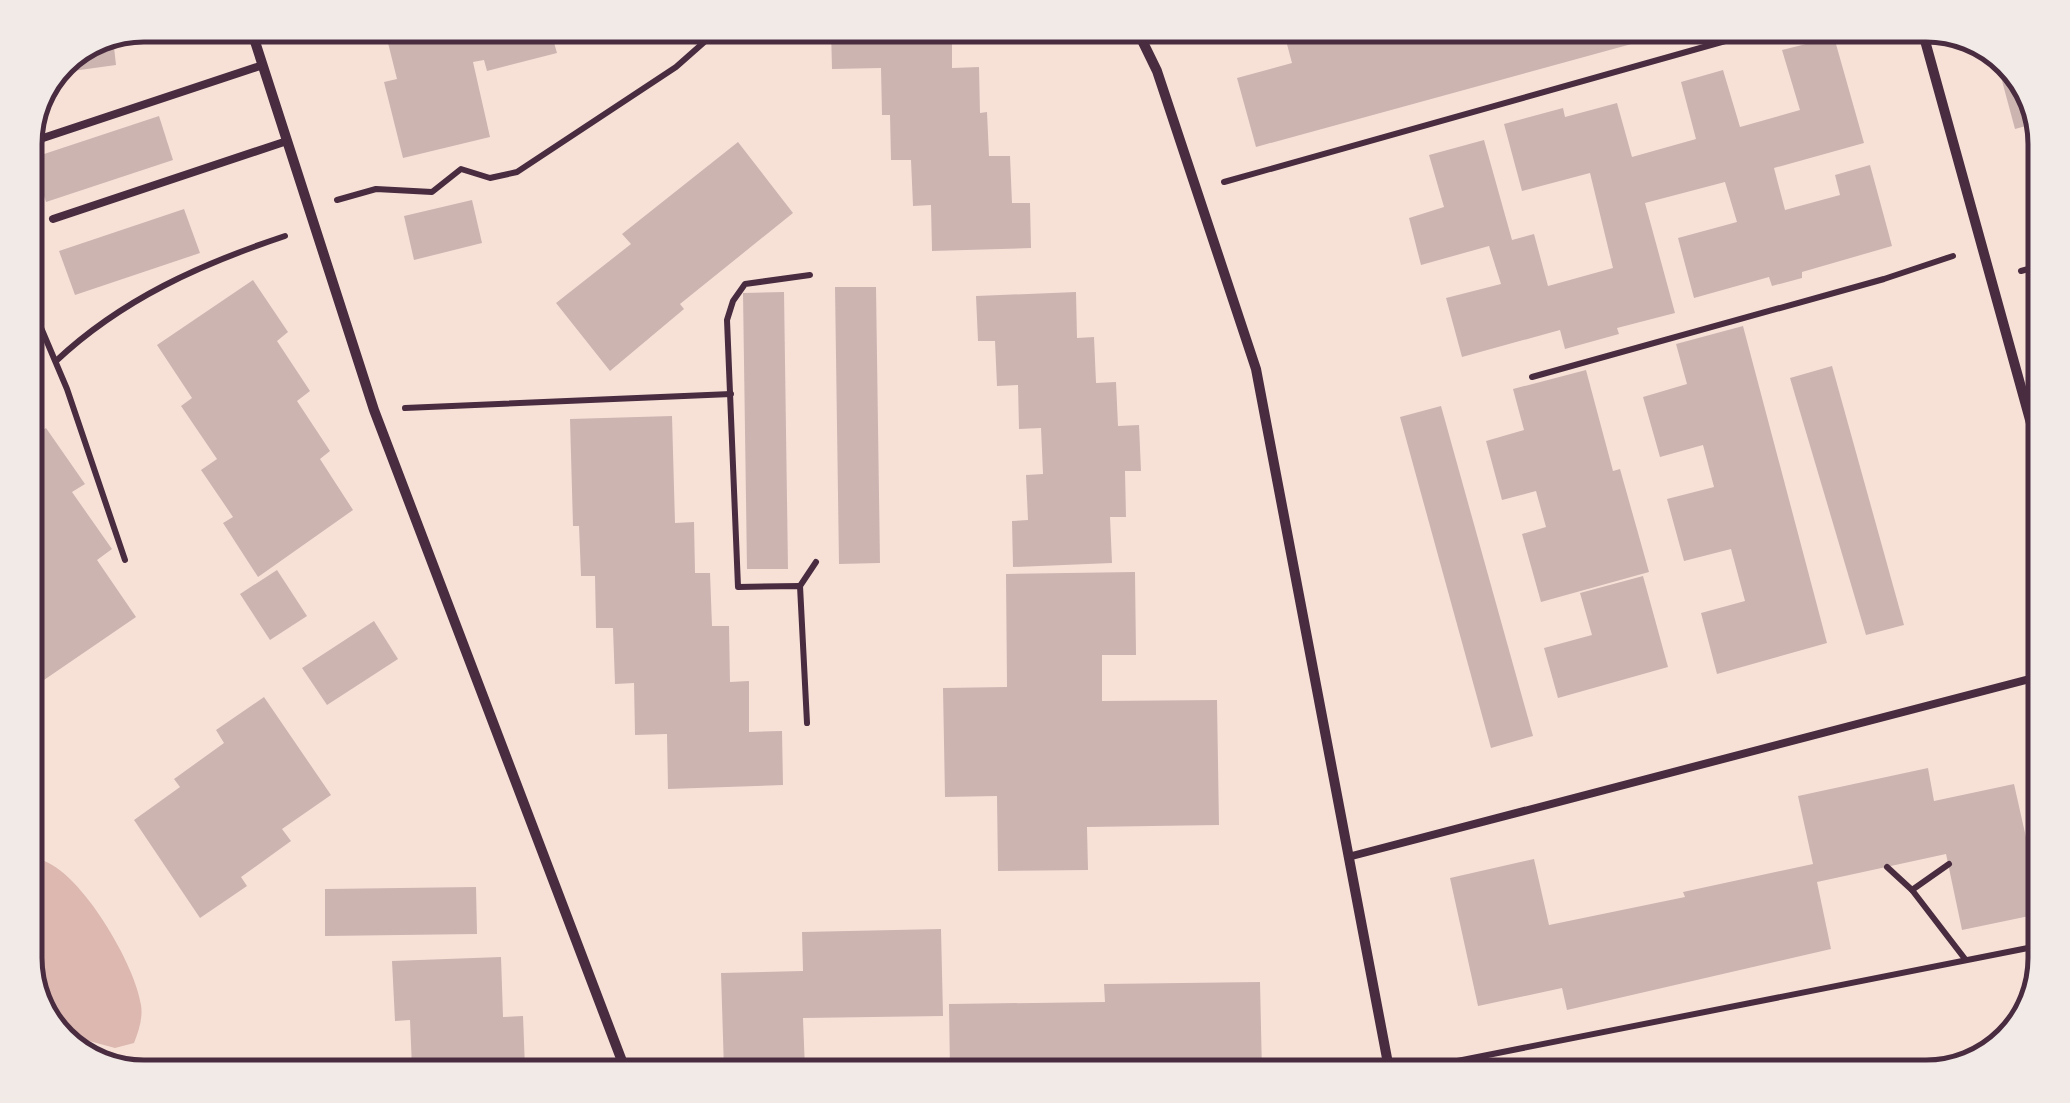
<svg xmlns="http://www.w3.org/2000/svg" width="2070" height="1103" font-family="'IBM Plex Sans',sans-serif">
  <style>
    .water { fill: #dcb8b0 }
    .building { fill: #ccb4b1 }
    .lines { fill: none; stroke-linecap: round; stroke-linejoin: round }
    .path { stroke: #4a2c40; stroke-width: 6 }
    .service { stroke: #4a2c40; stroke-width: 8 }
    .minor { stroke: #4a2c40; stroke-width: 10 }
    .rim { fill: none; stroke: #4a2c40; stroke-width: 5 }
  </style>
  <rect width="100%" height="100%" fill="#f7e1d7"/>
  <path class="water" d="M25 860C31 860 36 859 41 860 81 871 136 966 141 1005 143 1018 139 1030 134 1043L115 1048 52 1031 45 1024 25 967Z"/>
  <g class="building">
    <polygon points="384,27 590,28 590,29 553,39 557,53 487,71 484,60 473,62 490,137 403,158 384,82 397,79"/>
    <polygon points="831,30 952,31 952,68 979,67 980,113 987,112 989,156 1010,156 1012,203 1030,203 1031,248 932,251 931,205 913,206 911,160 891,160 890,115 882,115 881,68 832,69"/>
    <polygon points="1284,33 1348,33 1349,36 1360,33 1657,37 1256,147 1237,78 1292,63"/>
    <polygon points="1834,37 1864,143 1774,168 1785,210 1840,195 1835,175 1870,165 1892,246 1802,272 1802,278 1772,286 1769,277 1694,298 1678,238 1737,222 1725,182 1645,203 1675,313 1617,328 1619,334 1565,349 1560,330 1462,357 1446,298 1501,284 1489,246 1421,265 1409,218 1444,207 1429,155 1484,140 1512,240 1534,234 1548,286 1613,268 1590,173 1522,191 1504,124 1563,108 1565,117 1617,103 1632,157 1696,139 1681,82 1723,70 1740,127 1800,110 1782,50"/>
    <polygon points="113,38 116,65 58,73 60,85 48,86 60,60"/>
    <polygon points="2008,63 2025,79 2040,122 2015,129 1998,66"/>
    <polygon points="159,116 173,160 46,202 32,158"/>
    <polygon points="738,142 793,213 680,304 684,309 610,371 556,303 631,244 622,234"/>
    <polygon points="2044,172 2044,221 2043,221 2030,176"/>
    <polygon points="472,200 482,243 414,260 404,216"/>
    <polygon points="184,209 200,253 75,295 59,251"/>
    <polygon points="253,280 288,332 277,341 310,391 297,401 330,451 320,459 353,510 258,577 223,523 233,517 201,470 217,459 181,406 192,398 157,345"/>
    <polygon points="835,287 876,287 880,563 839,564"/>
    <polygon points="784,292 788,569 747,569 743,293"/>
    <polygon points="1076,292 1077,338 1094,337 1096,383 1116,382 1118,426 1139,425 1141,471 1125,471 1126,517 1110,517 1112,563 1013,567 1012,521 1028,520 1026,475 1043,474 1041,428 1019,429 1018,385 997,386 995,341 978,341 976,296"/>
    <polygon points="1743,326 1827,643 1717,674 1701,613 1745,601 1731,549 1684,561 1667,499 1714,487 1703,445 1660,457 1643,397 1687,384 1676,344"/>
    <polygon points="1832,366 1904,625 1866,635 1790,378"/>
    <polygon points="1586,370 1613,471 1620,469 1649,572 1541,602 1522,534 1546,527 1536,491 1502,500 1486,441 1524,430 1513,389"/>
    <polygon points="1441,406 1533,736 1491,748 1400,417"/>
    <polygon points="672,416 675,523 694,522 695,573 710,573 712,626 729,626 730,682 749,681 749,732 782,731 783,785 668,789 667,734 635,735 634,683 615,684 613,628 596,628 595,576 581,576 579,526 573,526 570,419"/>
    <polygon points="46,428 85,484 72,492 112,549 97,560 136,617 41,682 25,659 25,442"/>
    <polygon points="277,570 307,616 270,640 240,594"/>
    <polygon points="1135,572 1136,655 1102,655 1102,701 1217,700 1219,825 1087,827 1088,870 998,871 997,796 945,797 943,688 1007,687 1006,574"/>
    <polygon points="1643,576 1668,667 1558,698 1544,648 1592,635 1580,593"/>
    <polygon points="374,621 398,659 327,705 302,668"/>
    <polygon points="264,697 331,795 282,829 291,841 241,877 247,886 200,918 134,820 180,787 174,779 224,743 216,730"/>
    <polygon points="1928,768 1934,801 2014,784 2034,873 2034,915 1962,930 1946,854 1817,882 1831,949 1567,1010 1562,988 1478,1006 1450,878 1534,859 1549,925 1685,897 1683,892 1813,864 1798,796"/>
    <polygon points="476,887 477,934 325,936 325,889"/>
    <polygon points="941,929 943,1016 803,1018 805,1070 724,1070 721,973 803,971 802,932"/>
    <polygon points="501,957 503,1017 523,1016 525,1068 412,1068 410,1020 395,1021 392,961"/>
    <polygon points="1260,982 1262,1072 950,1071 949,1004 1105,1002 1104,984"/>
    <polygon points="1998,1049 1986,1062 1941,1074 1939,1062"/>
  </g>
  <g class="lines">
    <g class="path">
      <polyline points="1224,182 1743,36"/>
      <polyline points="337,200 376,189 432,192 461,169 490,178 517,172 676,67 719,29"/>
      <polyline points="2021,271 2043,265"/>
      <polyline points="25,290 67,389 125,560"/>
      <path d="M56 361C122 299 201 264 285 236"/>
      <polyline points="1532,377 1884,279 1953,256"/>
      <polyline points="405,408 731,394"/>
      <polyline points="800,586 816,562"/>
      <polyline points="807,723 800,586 738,587 727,320 733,301 745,284 810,275"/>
      <polyline points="1949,864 1912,890 1965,959"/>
      <polyline points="1887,867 1912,890"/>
      <polyline points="1417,1069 2033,947"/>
    </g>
    <g class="service">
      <polyline points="25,144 263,65"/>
      <polyline points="53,219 287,141"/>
      <polyline points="1348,857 2037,677"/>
    </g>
    <g class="minor">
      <polyline points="250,26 374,410 625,1069"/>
      <polyline points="1138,32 1157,71 1256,369 1390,1074"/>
      <polyline points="1924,37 2040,456"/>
    </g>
  </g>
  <path d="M0 0H2070V1103H0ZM144 42H1926A102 102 0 0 1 2028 144V958A102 102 0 0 1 1926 1060H144A102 102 0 0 1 42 958V144A102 102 0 0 1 144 42Z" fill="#f1eae7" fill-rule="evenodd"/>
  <path class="rim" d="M144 42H1926A102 102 0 0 1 2028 144V958A102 102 0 0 1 1926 1060H144A102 102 0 0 1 42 958V144A102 102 0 0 1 144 42Z"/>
</svg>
